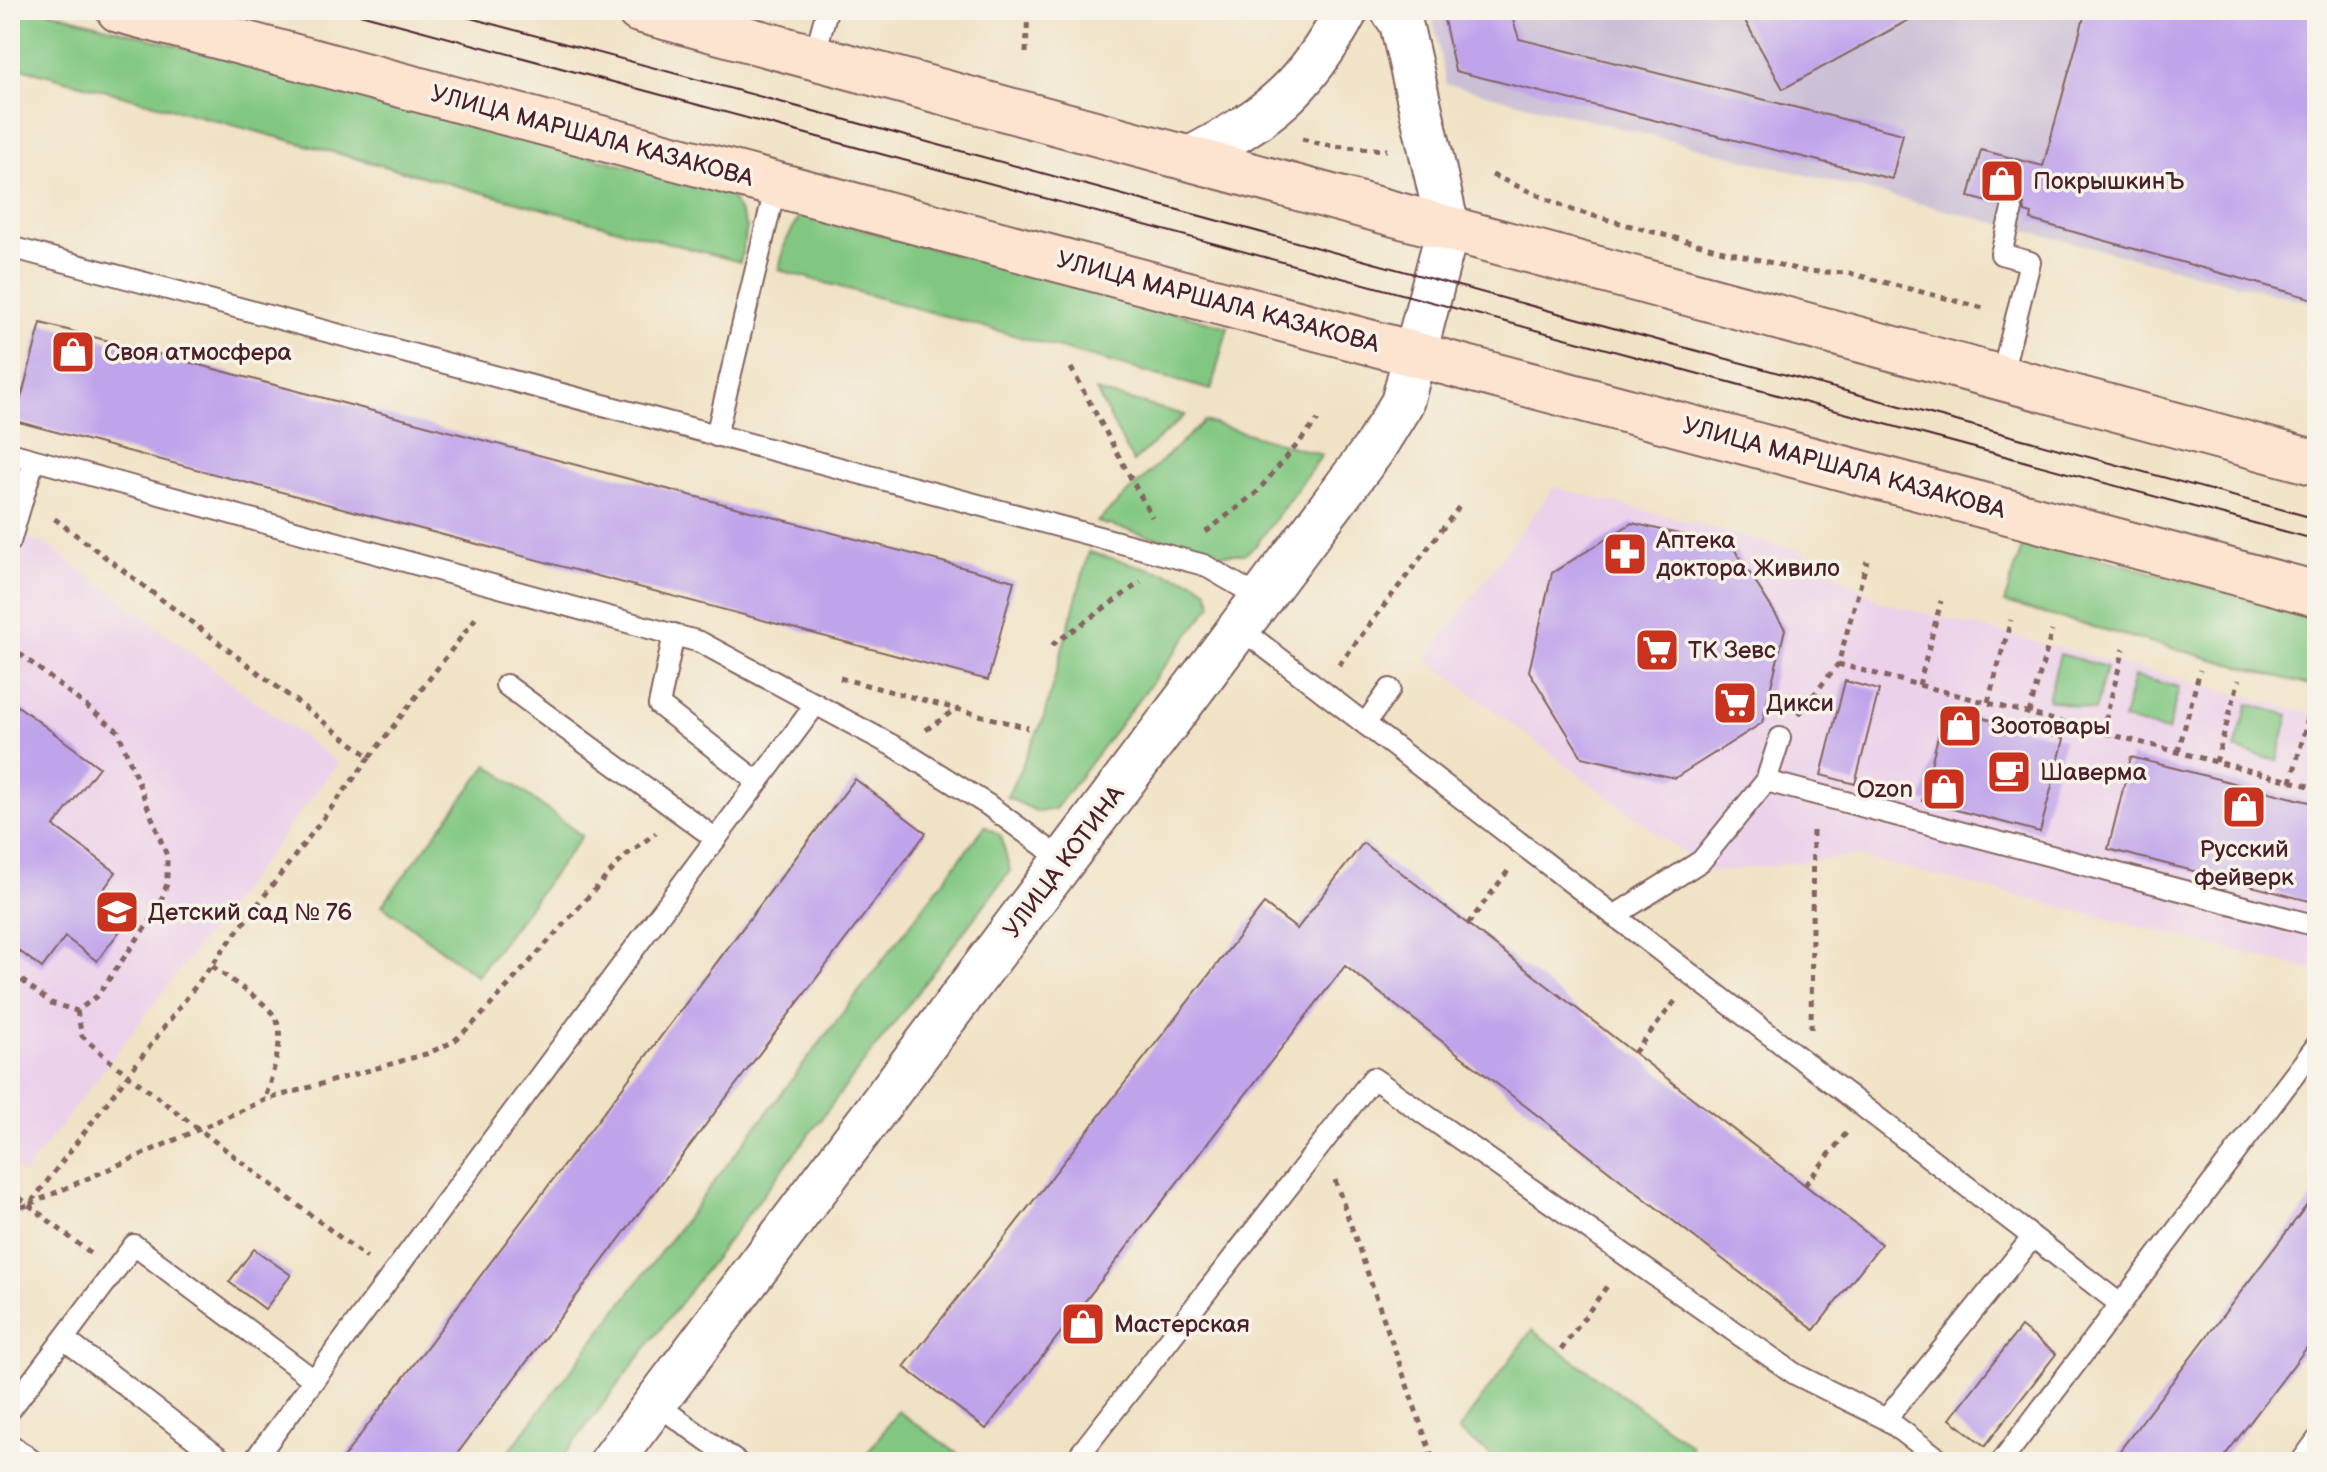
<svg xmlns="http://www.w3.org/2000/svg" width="2327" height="1472" font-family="'Balsamiq Sans',sans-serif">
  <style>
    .built { fill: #ecd1ea }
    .industrial { fill: #cbbfd5 }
    .green { fill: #81c781; stroke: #667356; stroke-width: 2 }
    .building { fill: #c0a4eb }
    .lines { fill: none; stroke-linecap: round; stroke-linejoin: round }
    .lane-casing { stroke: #846361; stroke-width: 24 }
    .street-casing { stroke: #846361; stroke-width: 46 }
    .secondary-casing { stroke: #846361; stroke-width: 48 }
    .path { stroke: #846361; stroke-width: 5; stroke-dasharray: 6 6; stroke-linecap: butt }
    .lane { stroke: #fff; stroke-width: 20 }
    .street { stroke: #fff; stroke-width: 42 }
    .secondary { stroke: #fde4d0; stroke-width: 44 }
    .tram { stroke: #4a1f2b; stroke-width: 2 }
    .labels { text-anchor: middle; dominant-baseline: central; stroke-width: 7; stroke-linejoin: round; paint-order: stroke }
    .street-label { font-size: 24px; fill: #4a1f2b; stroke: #f7f3e8 }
    .poi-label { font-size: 24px; fill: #4a1f2b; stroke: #f7f3e8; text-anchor: start }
  </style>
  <rect width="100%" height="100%" fill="#f7f3e8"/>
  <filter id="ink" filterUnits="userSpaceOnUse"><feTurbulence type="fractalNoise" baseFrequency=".0125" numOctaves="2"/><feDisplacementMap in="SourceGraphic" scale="16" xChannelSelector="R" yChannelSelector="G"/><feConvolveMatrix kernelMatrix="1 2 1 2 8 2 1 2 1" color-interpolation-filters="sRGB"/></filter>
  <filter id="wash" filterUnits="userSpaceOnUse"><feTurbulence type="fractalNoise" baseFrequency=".006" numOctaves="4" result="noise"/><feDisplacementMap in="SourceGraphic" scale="32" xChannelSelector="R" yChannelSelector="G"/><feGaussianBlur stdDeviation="1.8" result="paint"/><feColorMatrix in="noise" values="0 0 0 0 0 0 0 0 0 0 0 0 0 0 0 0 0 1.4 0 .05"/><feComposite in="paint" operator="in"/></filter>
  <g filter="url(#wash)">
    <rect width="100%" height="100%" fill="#f0e2c5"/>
    <g class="built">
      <polygon points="1554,487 1800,551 1882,602 2317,715 2317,971 1857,856 1708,872 1426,659"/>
      <polygon points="10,535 46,544 338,763 24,1174 10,1163"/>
    </g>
    <polygon class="industrial" points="1431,10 2317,10 2317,304 1446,84"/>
    <g class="green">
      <polygon points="10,10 44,10 730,194 747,227 740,262 10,65"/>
      <polygon points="801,213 1228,327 1211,390 779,270 785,243"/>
      <polygon points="1096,391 1185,415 1133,462"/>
      <polygon points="1204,421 1322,455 1256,545 1245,554 1218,554 1097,522"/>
      <polygon points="2025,538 2317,617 2317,687 2004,603"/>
      <polygon points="1089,552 1194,581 1207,590 1212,604 1055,809 1038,812 1007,797 1043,720"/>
      <polygon points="2060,654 2106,667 2095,711 2048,699"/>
      <polygon points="2134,676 2179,687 2168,731 2123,720"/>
      <polygon points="2248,704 2289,715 2277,761 2235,749"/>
      <polygon points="488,765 582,836 477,976 382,905"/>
      <polygon points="985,826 1001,836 1010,871 559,1462 501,1462"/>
      <polygon points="1532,1330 1692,1446 1680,1462 1501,1462 1458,1431"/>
      <polygon points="898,1411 969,1462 861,1462"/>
    </g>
    <g id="blocks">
      <g class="building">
        <polygon points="1442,10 1510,10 1519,39 1903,134 1892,179 1455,71"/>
        <polygon points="1739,10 1927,10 1783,89"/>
        <polygon points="2086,10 2317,10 2317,300 2031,220 2032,214 2025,212 2024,205 2016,197 2008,197 2000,205 1969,197 1981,150 2043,166"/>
        <polygon points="41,323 1014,581 988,680 15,421"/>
        <polygon points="1632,523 1733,547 1785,629 1762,723 1675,778 1582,757 1529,671 1552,573"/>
        <polygon points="1845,681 1879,690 1855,784 1821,775"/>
        <polygon points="10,700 99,767 54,826 116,872 104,889 134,912 97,961 65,937 42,968 10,944"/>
        <polygon points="1945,708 2064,739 2040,832 1922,801"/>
        <polygon points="2131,757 2317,804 2317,903 2108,849"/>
        <polygon points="855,779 926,833 451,1462 340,1462"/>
        <polygon points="1363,843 1881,1244 1814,1330 1345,966 986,1429 904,1367 1264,904 1297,929"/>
        <polygon points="2317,1192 2317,1334 2220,1462 2111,1462"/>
        <polygon points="254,1249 291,1275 265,1309 229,1282"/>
        <polygon points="2021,1327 2056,1354 1985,1446 1950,1419"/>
      </g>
    </g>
  </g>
  <g filter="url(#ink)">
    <use href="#blocks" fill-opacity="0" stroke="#846361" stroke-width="2"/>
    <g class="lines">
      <g class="lane-casing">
        <g id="lane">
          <polyline points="814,57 827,10"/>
          <polyline points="10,247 1204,565 1262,599"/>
          <polyline points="2001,378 2030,262 2001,254 2012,209"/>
          <polyline points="716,436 776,185"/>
          <polyline points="10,453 700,642 899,749 988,805 1064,861"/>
          <polyline points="10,542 34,460"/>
          <polyline points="1240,628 2120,1304"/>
          <polyline points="674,634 659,705 758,782"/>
          <polyline points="506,685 716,839"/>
          <polyline points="1365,724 1390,689"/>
          <polyline points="1766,781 2317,926"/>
          <polyline points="1614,916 1701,861 1766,781 1780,738"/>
          <polyline points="64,1339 225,1462"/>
          <polyline points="655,1403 737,1462"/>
          <polyline points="10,1410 134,1245 314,1380"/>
          <polyline points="1886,1419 2032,1238"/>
          <polyline points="10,1444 34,1462"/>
          <polyline points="253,1462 816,704"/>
          <polyline points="1074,1462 1373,1078 1795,1374 1886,1419 1943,1462"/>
          <polyline points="2001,1462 2317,1045"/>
          <polyline points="2301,1462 2317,1440"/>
        </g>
      </g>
      <g class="street-casing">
        <g id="street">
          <path d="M1190 158C1268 117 1305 90 1347 10"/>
          <polyline points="611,1462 1373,450 1402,403 1448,228 1401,23 1392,10"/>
        </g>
      </g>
      <g class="secondary-casing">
        <g id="secondary">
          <polyline points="119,10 2317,594"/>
          <polyline points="639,10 2317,463"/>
        </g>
      </g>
      <g class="path">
        <polyline points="1026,53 1028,10"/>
        <polyline points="1302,139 1331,146 1387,150"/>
        <polyline points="1492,175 1572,210 1716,249 1804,271 1849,273 1987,309"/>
        <polyline points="1071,368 1152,517"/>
        <polyline points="1206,532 1256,493 1318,420"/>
        <polyline points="1052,645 1141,582"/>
        <polyline points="10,646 118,731 167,856 167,884 157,911 97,996 77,1011 51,1003 10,971"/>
        <polyline points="1838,664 2317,788"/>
        <polyline points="1339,665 1459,507"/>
        <polyline points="840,678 1028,728"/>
        <polyline points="1919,685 1941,601"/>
        <polyline points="1988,702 2011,620"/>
        <polyline points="2029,713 2052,631"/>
        <polyline points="1798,715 1838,664 1867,561"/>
        <polyline points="926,730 956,709"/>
        <polyline points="2102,732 2124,649"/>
        <polyline points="2178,752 2200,670"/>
        <polyline points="370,757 478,615"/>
        <polyline points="2216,762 2239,680"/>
        <polyline points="2291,782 2313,700"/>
        <polyline points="1468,924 1508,871"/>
        <path d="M212 966C283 1020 293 1007 265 1099"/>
        <polyline points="77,1011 82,1036 110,1061 367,1258"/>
        <polyline points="1811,1029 1813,827"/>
        <polyline points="1634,1053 1676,1000"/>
        <polyline points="1335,1180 1434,1462"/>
        <polyline points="1805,1185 1847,1132"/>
        <polyline points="10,1190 91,1254"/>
        <polyline points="30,1204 265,1100 426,1054 453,1042 479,1018 625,856 656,833"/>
        <polyline points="10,1210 29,1205 370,757 51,516"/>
        <polyline points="1561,1350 1610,1282"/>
      </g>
      <use href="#lane" class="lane"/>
      <use href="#street" class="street"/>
      <use href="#secondary" class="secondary"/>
      <g class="tram">
        <polyline points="345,10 2317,540"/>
        <polyline points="441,10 2317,519"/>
      </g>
    </g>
  </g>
  <defs>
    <g id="shop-square" transform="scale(2.3)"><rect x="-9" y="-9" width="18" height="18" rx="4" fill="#c8321e" stroke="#f7f3e8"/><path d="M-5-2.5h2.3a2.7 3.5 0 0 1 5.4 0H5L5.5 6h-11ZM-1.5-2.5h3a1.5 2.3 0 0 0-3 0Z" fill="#fff"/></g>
    <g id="pharmacy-square" transform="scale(2.3)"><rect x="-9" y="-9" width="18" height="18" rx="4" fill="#c8321e" stroke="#f7f3e8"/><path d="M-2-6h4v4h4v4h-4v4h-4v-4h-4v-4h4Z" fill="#fff"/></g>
    <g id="supermarket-square" transform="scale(2.3)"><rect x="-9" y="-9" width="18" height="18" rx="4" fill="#c8321e" stroke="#f7f3e8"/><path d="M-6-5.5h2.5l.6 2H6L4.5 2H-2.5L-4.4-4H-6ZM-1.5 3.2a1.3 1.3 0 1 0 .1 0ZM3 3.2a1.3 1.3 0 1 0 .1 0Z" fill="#fff"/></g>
    <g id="cafe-square" transform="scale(2.3)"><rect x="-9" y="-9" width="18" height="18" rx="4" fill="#c8321e" stroke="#f7f3e8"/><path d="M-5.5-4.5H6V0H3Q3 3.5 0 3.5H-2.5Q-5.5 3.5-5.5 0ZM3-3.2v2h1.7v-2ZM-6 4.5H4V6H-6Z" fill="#fff"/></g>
    <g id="school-square" transform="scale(2.3)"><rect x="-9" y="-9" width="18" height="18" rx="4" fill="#c8321e" stroke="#f7f3e8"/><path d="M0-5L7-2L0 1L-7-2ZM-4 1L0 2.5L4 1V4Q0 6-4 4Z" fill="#fff"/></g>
  </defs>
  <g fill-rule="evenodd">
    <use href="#shop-square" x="2002" y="181"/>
    <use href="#shop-square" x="73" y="352"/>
    <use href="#pharmacy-square" x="1625" y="554"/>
    <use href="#supermarket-square" x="1657" y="650"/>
    <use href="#supermarket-square" x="1735" y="703"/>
    <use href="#shop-square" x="1960" y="726"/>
    <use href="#cafe-square" x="2009" y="772"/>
    <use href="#shop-square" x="1944" y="789"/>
    <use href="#shop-square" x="2244" y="807"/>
    <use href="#school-square" x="117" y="912"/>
    <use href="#shop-square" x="1083" y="1324"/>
  </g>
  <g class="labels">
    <g class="street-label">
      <text transform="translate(592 136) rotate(15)">УЛИЦА МАРШАЛА КАЗАКОВА</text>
      <text transform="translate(1218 302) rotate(15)">УЛИЦА МАРШАЛА КАЗАКОВА</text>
      <text transform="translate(1844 468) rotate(15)">УЛИЦА МАРШАЛА КАЗАКОВА</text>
      <text transform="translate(1064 862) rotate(-53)">УЛИЦА КОТИНА</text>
    </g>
    <g class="poi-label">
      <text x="2033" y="181">ПокрышкинЪ</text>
      <text x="104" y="352">Своя атмосфера</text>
      <text x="1656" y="540">Аптека<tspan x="1656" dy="28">доктора Живило</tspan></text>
      <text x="1688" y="650">ТК Зевс</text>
      <text x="1766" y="703">Дикси</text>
      <text x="1991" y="726">Зоотовары</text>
      <text x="2040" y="772">Шаверма</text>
      <text x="1913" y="789" text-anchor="end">Ozon</text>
      <text x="2244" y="849" text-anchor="middle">Русский<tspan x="2244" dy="28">фейверк</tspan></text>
      <text x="148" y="912">Детский сад № 76</text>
      <text x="1114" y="1324">Мастерская</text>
    </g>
  </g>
  <rect width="2327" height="1472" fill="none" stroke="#f7f3e8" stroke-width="40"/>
</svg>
